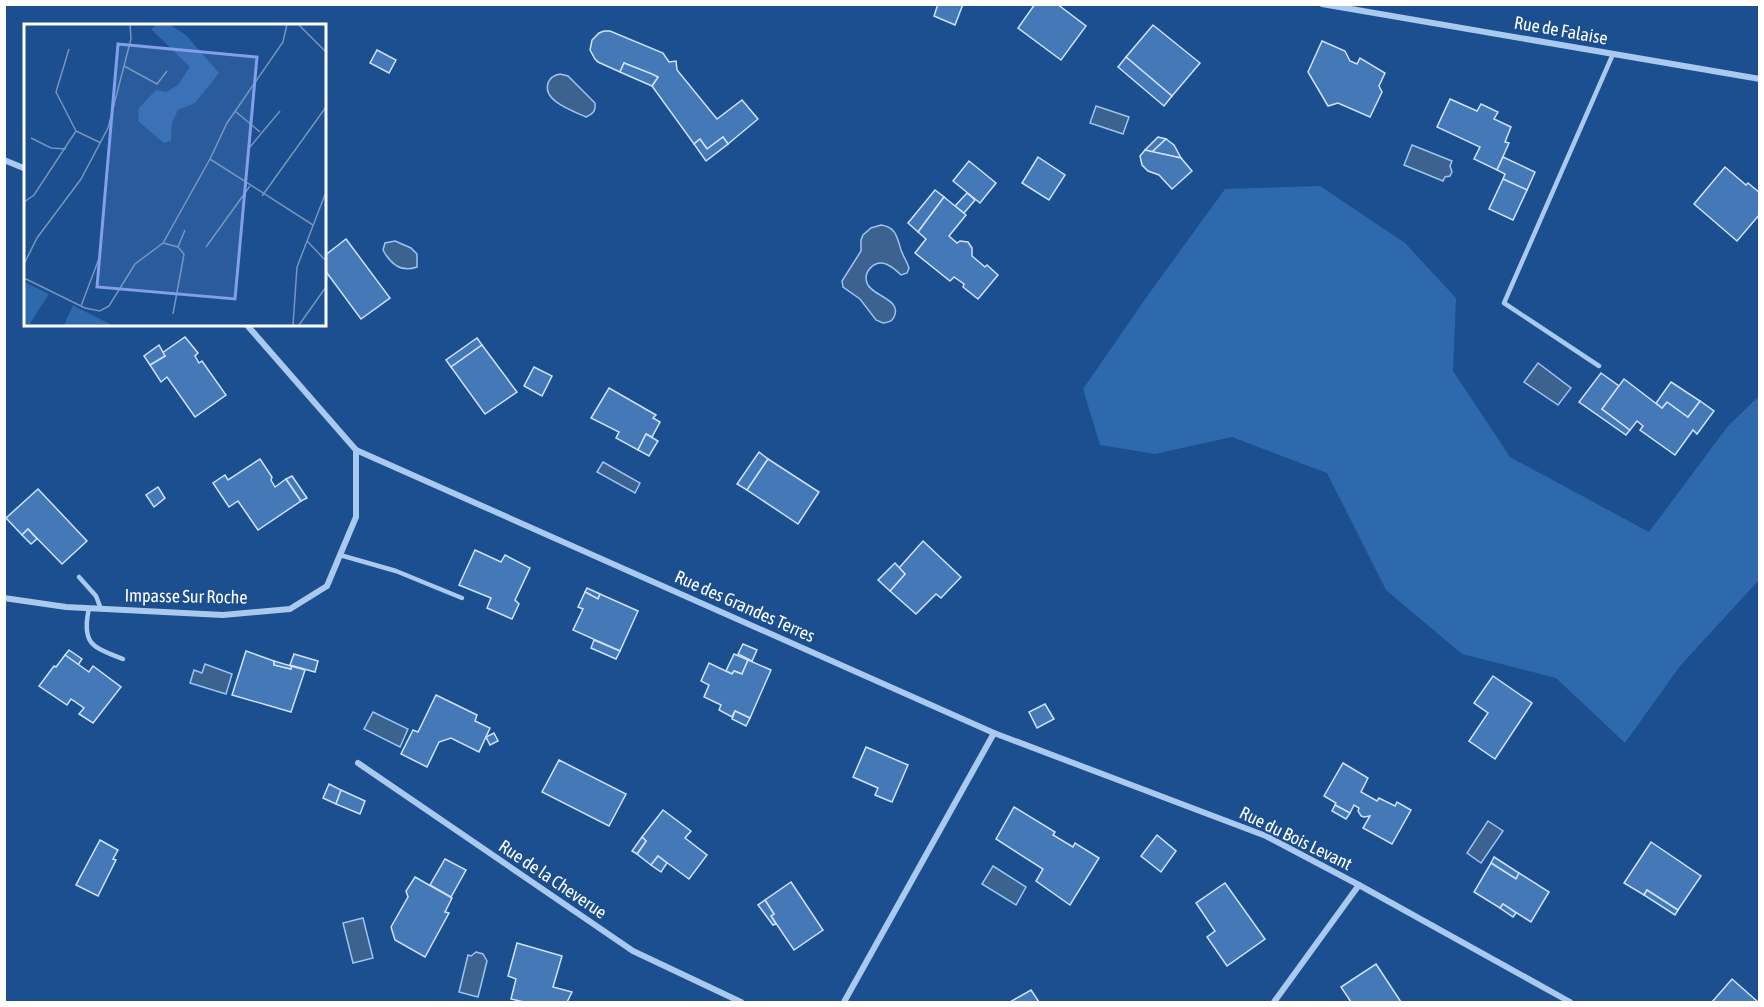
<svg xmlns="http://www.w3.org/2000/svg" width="1764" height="1007" font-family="'Asap Condensed',sans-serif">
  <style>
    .green { fill: #2e69ad }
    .water { fill: #3c6290; stroke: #9cc4f0; stroke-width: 1.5 }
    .building { fill: #4478b7; stroke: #cfe3fa; stroke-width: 1.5 }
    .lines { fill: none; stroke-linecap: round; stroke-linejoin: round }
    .service { stroke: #a9c9ee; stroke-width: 4.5 }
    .minor { stroke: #a9c9ee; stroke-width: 6 }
    .labels { text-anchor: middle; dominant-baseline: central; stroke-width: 4.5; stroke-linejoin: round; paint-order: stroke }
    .street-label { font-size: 18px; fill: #fff; stroke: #1b4f8f }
    .inset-road { fill: none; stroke: #7695bc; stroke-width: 1.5 }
    .view { fill: #839eea; fill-opacity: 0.15; stroke: #839eea; stroke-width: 3 }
    .inset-edge { fill: none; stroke: #fff; stroke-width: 3 }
  </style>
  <rect width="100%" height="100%" fill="#1b4f8f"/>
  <polygon class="green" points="1320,186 1405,243 1456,298 1453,371 1510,457 1649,532 1728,426 1759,396 1759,580 1680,666 1625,743 1556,678 1462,654 1386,590 1327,473 1232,437 1155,454 1100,445 1083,389 1148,295 1225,189"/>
  <g class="water">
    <path d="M560 74 568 76 595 103C596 111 593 114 586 117 573 111 542 101 548 83 550 77 555 75 560 74Z"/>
    <polygon points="1096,106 1129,117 1123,134 1090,123"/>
    <polygon points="1412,145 1452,161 1450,166 1452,172 1450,176 1445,177 1443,181 1404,165"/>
    <path d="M881 225C896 227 897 237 901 250 903 256 907 261 909 268L907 273 901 275C897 271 891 266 886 264 874 260 863 272 867 283 871 296 903 299 894 317 892 322 888 322 883 323L876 320 860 299 843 287 842 281 861 251V240L863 235 871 228Z"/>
    <path d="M395 241 411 248 417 254V267C401 273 390 263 383 250L385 243Z"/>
    <polygon points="1538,363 1571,388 1558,405 1524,382"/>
    <polygon points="603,462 640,483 635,493 597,472"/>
    <polygon points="205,664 232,674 226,694 190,683 194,670 202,673"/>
    <polygon points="373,712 408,729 400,747 364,729"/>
    <polygon points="1488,821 1503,831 1481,863 1467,853"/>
    <polygon points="993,866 1026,887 1016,905 982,884"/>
    <polygon points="363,918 373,958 353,963 343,923"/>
    <polygon points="476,952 483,954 487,961 478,997 459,992 468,955 471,956"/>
  </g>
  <g class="building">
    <polygon points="938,4 963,4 955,25 934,16"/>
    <polygon points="1035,4 1057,4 1086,26 1061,60 1018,28"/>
    <polygon points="1153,25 1200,63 1172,96 1126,57"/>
    <polygon points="604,31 610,31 663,53 669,62 676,61 677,70 717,119 742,100 758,119 728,144 723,137 707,149 700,139 694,144 652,86 658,77 624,63 620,72 598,62 595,59 590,50 592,40 599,33"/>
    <polygon points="1322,41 1345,51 1350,61 1357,64 1360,58 1385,73 1379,86 1382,92 1370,117 1338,103 1328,106 1308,72"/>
    <polygon points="377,50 396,60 389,73 370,63"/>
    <polygon points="1126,57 1172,96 1164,106 1118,67"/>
    <polygon points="624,63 652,74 658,77 652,86 620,72"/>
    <polygon points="1450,99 1477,111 1481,104 1498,112 1494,119 1511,127 1505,142 1509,143 1497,170 1474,159 1480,147 1437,127"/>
    <polygon points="723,137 728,144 706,161 694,144 700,139 707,149"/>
    <polygon points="1158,137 1166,139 1152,152 1145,150"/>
    <polygon points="1166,139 1174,145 1181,158 1152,152"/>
    <polygon points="1145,150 1181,158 1192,171 1172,189 1159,175 1148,171 1142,165 1140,156"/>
    <polygon points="1038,157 1065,175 1049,200 1022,183"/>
    <polygon points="1503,157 1535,172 1527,190 1503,179 1505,174 1497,170"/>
    <polygon points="969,161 996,183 980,203 953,181"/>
    <polygon points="1725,167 1746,185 1748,183 1760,193 1760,214 1737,241 1694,204"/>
    <polygon points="1503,179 1527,190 1513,220 1489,209"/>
    <polygon points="935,190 944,197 918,232 908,223"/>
    <polygon points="967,193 975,200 964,213 955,206"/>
    <polygon points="944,197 966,215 949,236 957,243 960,241 968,242 972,248 972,256 985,267 987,265 998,275 978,299 963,287 964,284 954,277 950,281 915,253 926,239 918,232"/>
    <polygon points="346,239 390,298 361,319 324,269 324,256"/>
    <polygon points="185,337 198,353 195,356 199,363 202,361 226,395 195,417 167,377 161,382 150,365 165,356 162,353"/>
    <polygon points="477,338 482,345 451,367 446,360"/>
    <polygon points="159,345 165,356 150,365 144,356"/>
    <polygon points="482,345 517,392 485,414 451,367"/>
    <polygon points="534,367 552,376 542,396 524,386"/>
    <polygon points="1601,373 1619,386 1602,409 1630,430 1626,435 1579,402"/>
    <polygon points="1624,379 1662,408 1667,402 1688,417 1700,401 1714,411 1697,434 1693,430 1675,455 1640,430 1643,426 1637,421 1630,430 1602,409"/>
    <polygon points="1671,382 1700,401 1688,417 1667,402 1662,408 1656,403"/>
    <polygon points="609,388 656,415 653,418 660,422 652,437 646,434 638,450 616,438 619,432 591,418"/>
    <polygon points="646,434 658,441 649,456 638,450"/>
    <polygon points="759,452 768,459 747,490 737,484"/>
    <polygon points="260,459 272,477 271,480 275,487 286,479 301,501 258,530 238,501 229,507 213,483 225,475 228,480"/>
    <polygon points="768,459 819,492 798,524 747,490"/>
    <polygon points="292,476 307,498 301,501 286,479"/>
    <polygon points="158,487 165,498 154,507 146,495"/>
    <polygon points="38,489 87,541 62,564 28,529 22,535 6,518"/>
    <polygon points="28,529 37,539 31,544 22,535"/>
    <polygon points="923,541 961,577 941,598 936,594 916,614 890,591 905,574 899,568"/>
    <polygon points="475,550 501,562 505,555 530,568 515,600 519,604 512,619 487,608 491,598 459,585"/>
    <polygon points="895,563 905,574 890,591 878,580"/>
    <polygon points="587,588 600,594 598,599 585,592"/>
    <polygon points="585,592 598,599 600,594 638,611 620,651 573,630 583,609 578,607"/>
    <polygon points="594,640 620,651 616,659 591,648"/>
    <polygon points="743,644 757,650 752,661 738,654"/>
    <polygon points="69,650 82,659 78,665 65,655"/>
    <polygon points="246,651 274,661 274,665 291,669 291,666 305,670 291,712 232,695"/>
    <polygon points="294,654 318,661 315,672 290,665"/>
    <polygon points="734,654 748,660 742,674 734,671 732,674 726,671"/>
    <polygon points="65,655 89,672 93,666 121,687 93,723 79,714 84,708 71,699 67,705 39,686 54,666 56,667"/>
    <polygon points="748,660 771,670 750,718 735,711 732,717 719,710 721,705 704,697 709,685 701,681 709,663 732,674 734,671 742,674"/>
    <polygon points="274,661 291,666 291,669 274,665"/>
    <polygon points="1493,676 1532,703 1495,759 1469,741 1488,713 1474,703"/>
    <polygon points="436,695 477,715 475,721 490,728 479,752 451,738 439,742 427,767 401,754 413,730 418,732"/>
    <polygon points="1045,704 1054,719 1037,728 1029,712"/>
    <polygon points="735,711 750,718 746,726 732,719"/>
    <polygon points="494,733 498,741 490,745 486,737"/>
    <polygon points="866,747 908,765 892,802 875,795 878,788 853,777"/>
    <polygon points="559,760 626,794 609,826 542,792"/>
    <polygon points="1343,763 1368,778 1361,792 1377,801 1379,798 1395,806 1397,802 1411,810 1392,844 1363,828 1370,816 1364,817 1361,816 1358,811 1359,808 1354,805 1350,813 1335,805 1336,803 1324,796"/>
    <polygon points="329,784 341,790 336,804 323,798"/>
    <polygon points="341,790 365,801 360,814 336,804"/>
    <polygon points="1335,805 1350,813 1346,819 1332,811"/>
    <polygon points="1014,807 1055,832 1053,835 1073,847 1075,843 1099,858 1070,905 1036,881 1043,869 996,839"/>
    <polygon points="663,810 691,831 685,838 707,855 689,879 658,856 651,865 637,854 646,841 642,837"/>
    <polygon points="1157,835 1176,851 1161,872 1141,856"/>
    <polygon points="642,837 646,841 637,854 632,851"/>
    <polygon points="100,840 118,850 113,859 116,860 98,896 76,885"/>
    <polygon points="1651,842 1701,876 1678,910 1647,890 1644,895 1624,883"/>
    <polygon points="658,856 667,863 661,872 651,865"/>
    <polygon points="1494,857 1519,873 1516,879 1491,863"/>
    <polygon points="445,859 466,870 451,897 430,885"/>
    <polygon points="1491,863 1516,879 1519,873 1549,892 1531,922 1503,904 1500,908 1474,892"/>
    <polygon points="415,877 452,898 445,912 449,913 425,957 395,940 391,927 408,897 406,891"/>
    <polygon points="791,882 823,930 794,950 771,916 774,914 765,900"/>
    <polygon points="1225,883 1265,939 1227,966 1207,937 1215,931 1196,903"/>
    <polygon points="1647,890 1678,910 1675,915 1644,895"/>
    <polygon points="765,900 774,914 771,916 776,924 773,925 758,905"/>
    <polygon points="1503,904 1516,913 1513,917 1500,908"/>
    <polygon points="517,943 562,956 553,987 572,992 567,1002 524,1002 511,999 516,979 508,976"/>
    <polygon points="1376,964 1401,1002 1351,1002 1341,987"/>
    <polygon points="1732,979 1758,1002 1712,1002"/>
    <polygon points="1031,990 1039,1002 1010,1002"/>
  </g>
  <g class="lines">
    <g class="service">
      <polyline points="1599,366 1504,303 1613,54"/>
      <polyline points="340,555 396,571 462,598"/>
      <polyline points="79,577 96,596 101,609"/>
      <path d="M89 608C81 645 93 647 123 659"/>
    </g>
    <g class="minor">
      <polyline points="1322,4 1760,79"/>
      <polyline points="4,160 26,169"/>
      <polyline points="246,324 356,450 994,733 844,1002"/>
      <polyline points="4,598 66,607 223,615 290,609 327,586 340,555 356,517 356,450"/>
      <polyline points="994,733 1266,836 1359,885 1570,1002"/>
      <polyline points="358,763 633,951 741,1002"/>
      <polyline points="1274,1002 1359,885"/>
    </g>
  </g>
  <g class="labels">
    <g class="street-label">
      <text transform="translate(1561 30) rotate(10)">Rue de Falaise</text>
      <text transform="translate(186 596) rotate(1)">Impasse Sur Roche</text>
      <text transform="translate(745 606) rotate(24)">Rue des Grandes Terres</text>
      <text transform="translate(1296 838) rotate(26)">Rue du Bois Levant</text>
      <text transform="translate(553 879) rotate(34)">Rue de la Cheverue</text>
    </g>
  </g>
  <g transform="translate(24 24)">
    <rect width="302" height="302" fill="#1b4f8f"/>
    <path d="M134 0H145L162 11 195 49 171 79 154 86 148 99 147 117 140 119 114 97 115 84 132 66 142 68 154 61 166 43 127 5ZM0 258 25 270 5 301H0ZM49 281 56 285 88 301H40Z" fill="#2e69ad"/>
    <path class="inset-road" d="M274 0 302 28M45 25 32 68 52 107M100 42 133 60 143 47M211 87 236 108M52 107 77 119M7 114 27 124 42 125M226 123 256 87M186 135 203 99 259 18 263 0M238 172 302 83M0 178 10 171 52 107M283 217 302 237M139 219 154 223 160 230 149 290M154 223 161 206M182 223 226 162M0 240 13 214 57 155 84 104 107 15 106 0M0 254 61 284 76 287 85 282 111 240 139 219 186 135 289 201M57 282 76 232M269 301 273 243 302 168M275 301 302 263"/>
    <path class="view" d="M94 20 233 33 211 275 73 263Z"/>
    <rect width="302" height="302" class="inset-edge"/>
  </g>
  <rect width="1764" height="1007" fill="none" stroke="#ffffff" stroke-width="12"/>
</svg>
